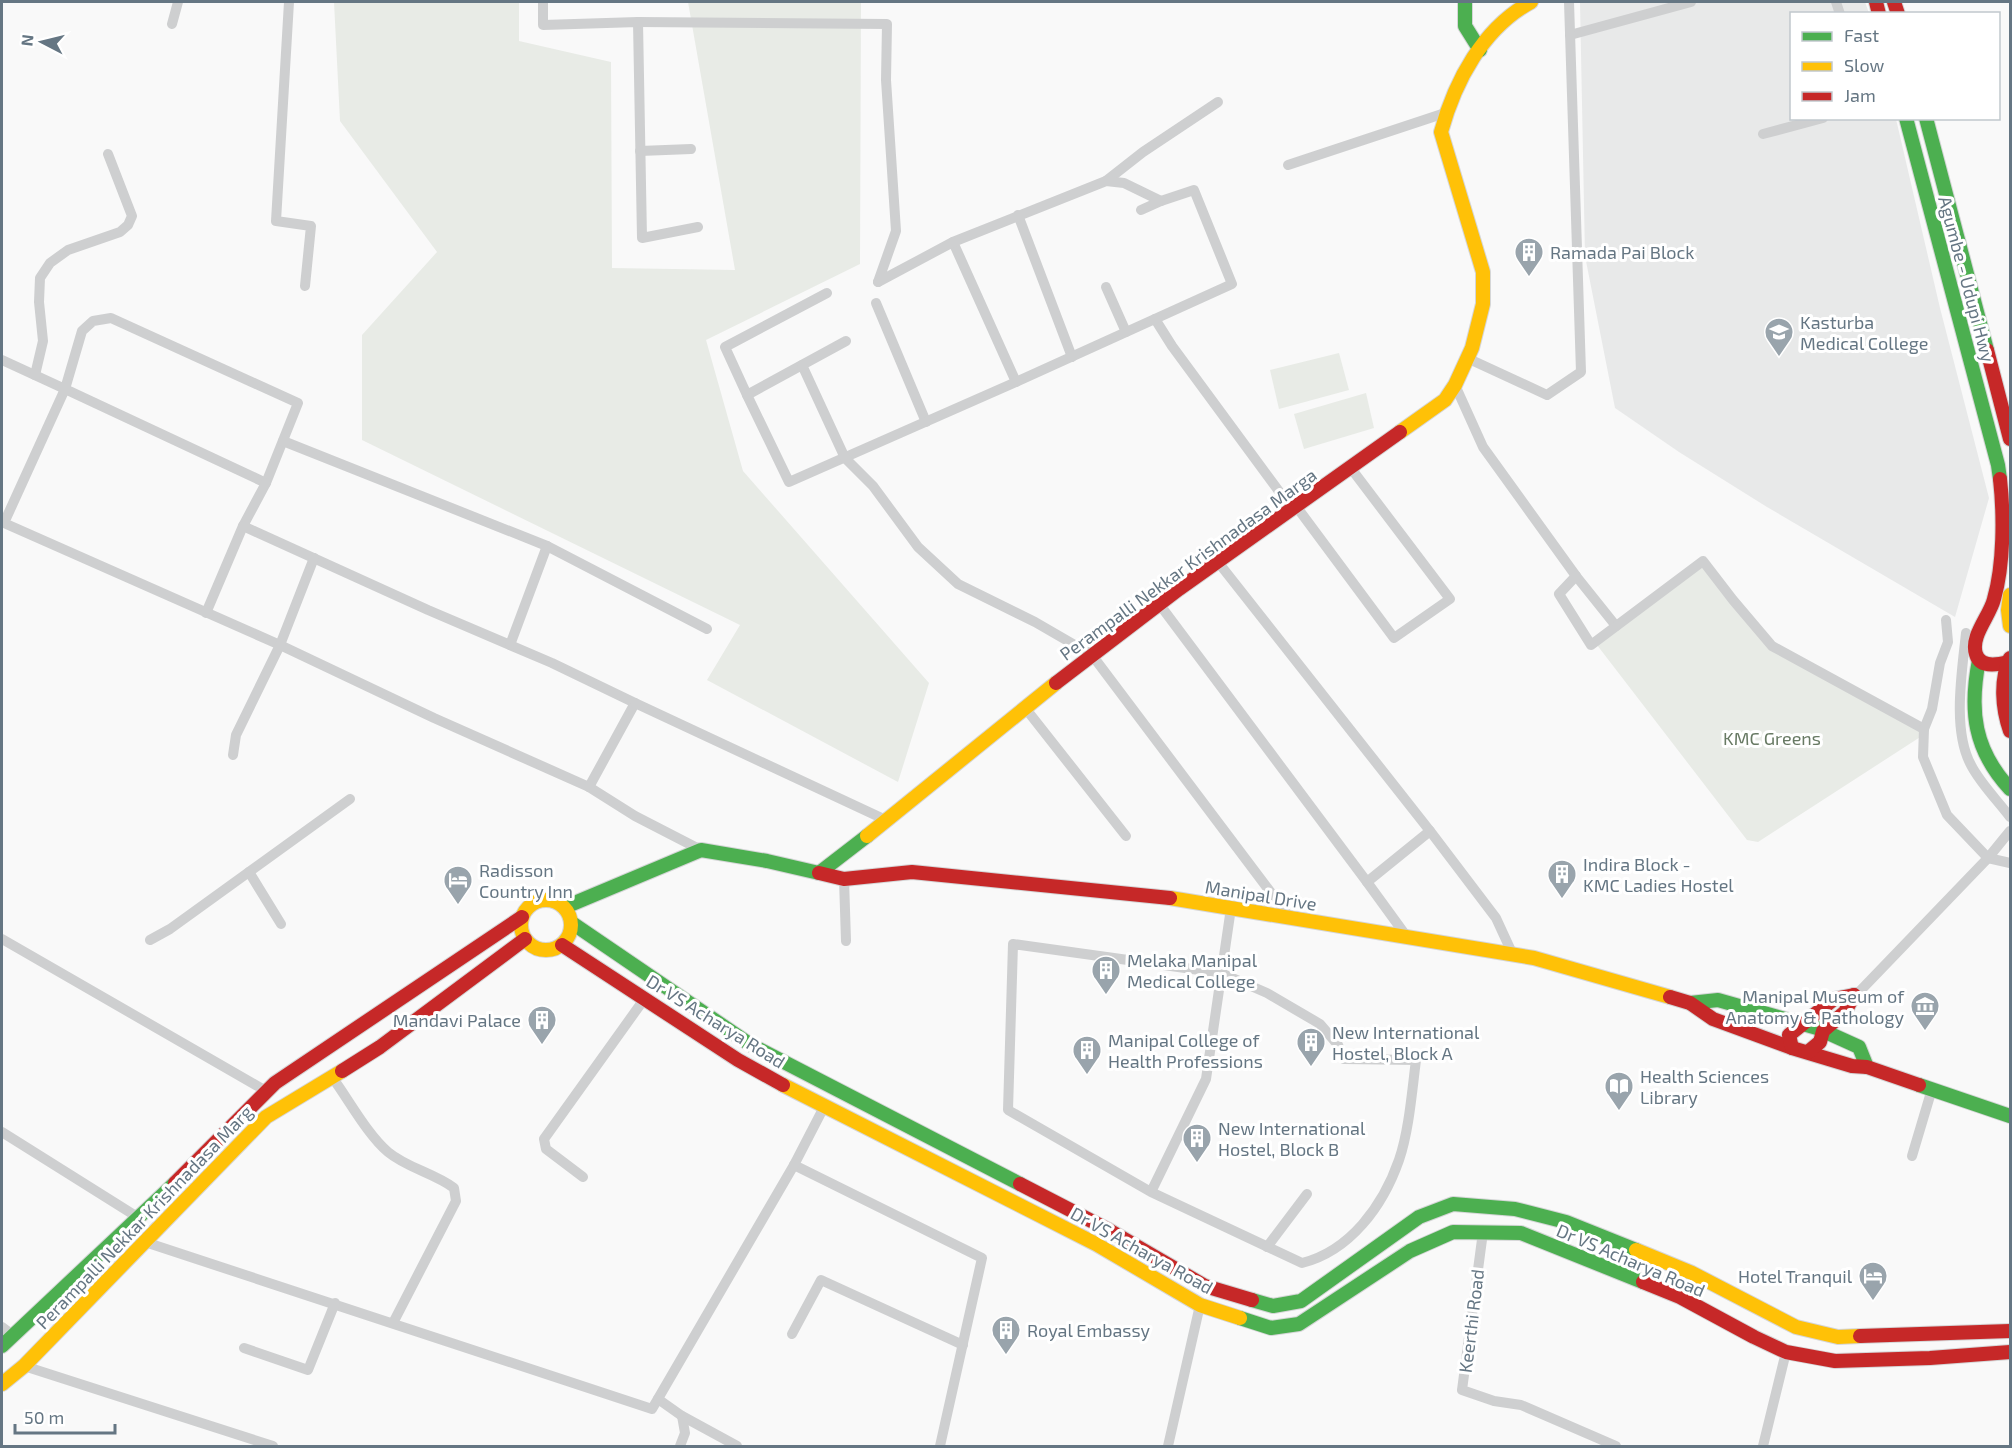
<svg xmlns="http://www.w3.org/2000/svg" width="2012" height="1448" font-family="'Exo 2',sans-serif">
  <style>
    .built { fill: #e8e9e9 }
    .green { fill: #e8ebe6 }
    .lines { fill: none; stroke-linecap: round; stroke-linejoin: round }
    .fast-casing { stroke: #d5d6d7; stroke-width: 16 }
    .slow-casing { stroke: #d5d6d7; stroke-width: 16 }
    .jam-casing { stroke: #d5d6d7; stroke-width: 16 }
    .street { stroke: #cecfd0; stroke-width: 10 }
    .fast { stroke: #4caf50; stroke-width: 14 }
    .slow { stroke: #ffc107; stroke-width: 14 }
    .jam { stroke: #c62828; stroke-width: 14 }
    .labels { text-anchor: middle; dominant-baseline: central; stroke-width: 6; stroke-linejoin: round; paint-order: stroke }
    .poi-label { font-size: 18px; fill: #657683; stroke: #fff; text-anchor: start }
    .street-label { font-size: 18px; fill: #657683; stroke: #fff }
    .park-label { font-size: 18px; fill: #687a64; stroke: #fff }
  </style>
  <rect width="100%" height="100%" fill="#f9f9f9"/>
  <polygon class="built" points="1580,2 1865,2 1869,13 1792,14 1792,118 1896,119 1940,308 1989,498 1955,617 1767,507 1679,452 1615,408 1585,256"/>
  <g class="green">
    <polygon points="334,2 519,2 519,41 611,62 612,268 735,270 688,2 861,2 860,264 706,340 743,471 929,683 898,782 707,680 740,625 362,440 362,335 437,252 340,121"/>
    <polygon points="1339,353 1349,390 1279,409 1270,370"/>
    <polygon points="1366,393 1374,428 1304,449 1294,414"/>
    <polygon points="1704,563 1770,646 1928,732 1758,842 1747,840 1597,645"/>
  </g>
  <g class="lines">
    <g class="fast-casing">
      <g id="fast">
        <polyline points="1465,2 1465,26 1480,50"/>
        <polyline points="1906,118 1998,465 2000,479"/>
        <polyline points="1926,118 1987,350"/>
        <path d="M1979 660C1969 711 1974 750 2010 789"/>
        <polyline points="565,907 701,850 767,861 819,873 867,836"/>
        <polyline points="572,923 751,1045 1020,1184"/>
        <polyline points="1690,1003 1718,1000 1817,1028 1859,1047 1867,1067"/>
        <polyline points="1919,1085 2010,1116"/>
        <polyline points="1252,1300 1273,1306 1301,1301 1419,1217 1453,1204 1515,1209 1566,1222 1636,1250"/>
        <polyline points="1240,1318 1271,1328 1299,1324 1410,1251 1453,1232 1521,1233 1643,1282"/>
        <polyline points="2,1346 175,1183"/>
      </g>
    </g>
    <g class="slow-casing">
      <g id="slow">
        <path d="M1400 432 1445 400 1455 385 1472 348 1483 304V272L1441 132C1455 81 1483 28 1531 2"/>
        <polyline points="2010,595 2008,610 2010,626"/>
        <polyline points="867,836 1056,683"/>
        <polyline points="1170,898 1534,958 1670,997"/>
        <circle cx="546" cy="925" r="25"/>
        <polyline points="783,1085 1096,1244 1200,1305 1240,1318"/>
        <polyline points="1636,1250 1692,1273 1796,1327 1838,1337 1860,1336"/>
        <polyline points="2,1384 24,1366 266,1117 342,1071"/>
      </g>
    </g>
    <g class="jam-casing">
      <g id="jam">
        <polyline points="1876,2 1879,14"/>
        <polyline points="1894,2 1898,14"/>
        <polyline points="1987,350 2010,439"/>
        <path d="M2000 479C2004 515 2004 564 1994 599 1990 616 1970 636 1976 654 1980 668 1997 665 2008 662"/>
        <path d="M2010 658C2000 680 2002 708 2010 731"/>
        <polyline points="1056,683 1179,589 1400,432"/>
        <polyline points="819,873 844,879 912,872 1170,898"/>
        <polyline points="562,945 738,1060 783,1085"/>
        <polyline points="1670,997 1690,1003 1713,1019 1792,1048 1852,1066 1867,1067 1919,1085"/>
        <polyline points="1792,1048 1789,1035 1834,999 1854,995"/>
        <polyline points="1808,1052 1820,1042 1823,1031 1845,1012 1854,995"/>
        <polyline points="342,1071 380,1047 525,939"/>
        <polyline points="175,1183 275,1083 522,917"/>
        <polyline points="1020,1184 1107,1229 1205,1286 1252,1300"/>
        <polyline points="1643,1282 1680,1297 1754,1337 1786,1352 1835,1361 1930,1358 2010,1352"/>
        <polyline points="1860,1336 2010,1331"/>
      </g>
    </g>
    <g class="street">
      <polyline points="289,2 276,221 311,226 305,286"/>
      <polyline points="543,2 543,25 638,22 642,238 698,227"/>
      <polyline points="1836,2 1840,14"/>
      <polyline points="638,22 887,24 886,80 896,231 878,282"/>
      <polyline points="172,24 178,2"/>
      <polyline points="1570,35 1691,2"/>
      <polyline points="1763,134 1823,118"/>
      <polyline points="640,151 691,149"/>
      <polyline points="1288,165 1445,113"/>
      <polyline points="1106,181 1143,152 1218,102"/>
      <polyline points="1018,215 1072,357"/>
      <polyline points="953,242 1016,382"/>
      <polyline points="878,282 953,242 1106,181 1124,183 1161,201"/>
      <polyline points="1106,287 1126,332"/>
      <polyline points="876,303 926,422"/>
      <polyline points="1155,319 1172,346 1292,509"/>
      <polyline points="846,341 747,395 789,482 1016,382 1232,284 1194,190 1161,201 1141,210"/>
      <polyline points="1467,358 1547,395 1581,372 1569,2"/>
      <polyline points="2,360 65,389 82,331 93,321 111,318 298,403 266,483 65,389 4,523 280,645 434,718 589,787 635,816 701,850"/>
      <polyline points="802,365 845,458 873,486 918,547 958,584 1035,622 1092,655 1290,918"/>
      <polyline points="35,375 43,341 39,302 40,278 50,263 68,250 120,232 128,225 132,216 108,154"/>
      <polyline points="1455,385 1483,447 1576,576 1616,626"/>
      <polyline points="747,395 725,347 827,293"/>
      <polyline points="283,441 547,546"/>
      <polyline points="266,483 243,526 428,610 552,663 635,703 589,787"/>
      <polyline points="1296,506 1394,638 1450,599 1350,467"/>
      <polyline points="1576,576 1559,594 1591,645 1703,561 1733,600 1772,646 1924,729"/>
      <polyline points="1160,605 1367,882 1430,831 1218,562"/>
      <polyline points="206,613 243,526"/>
      <polyline points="1946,620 1948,642 1940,663 1932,709 1924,729 1923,757 1947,815 1988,858 2010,863"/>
      <path d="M1966 633C1962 672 1952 730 1971 765 1980 783 1998 801 2010 817"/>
      <polyline points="510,645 547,546 707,629"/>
      <polyline points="635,703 888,821"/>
      <polyline points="1026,709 1126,836"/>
      <polyline points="233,755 236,735 280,645 314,558"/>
      <polyline points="1430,831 1496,918 1513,955"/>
      <polyline points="249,872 281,924"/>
      <polyline points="844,879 846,941"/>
      <polyline points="1367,882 1407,937"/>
      <polyline points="2,939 266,1091"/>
      <polyline points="150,940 170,929 350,799"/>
      <polyline points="1854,995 1860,991 1988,858 2010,831"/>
      <path d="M332 1077C349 1100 367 1134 388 1152 407 1168 434 1173 454 1188L456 1201 393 1323"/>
      <polyline points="2,1132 139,1218"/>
      <polyline points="1912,1156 1932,1089"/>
      <polyline points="794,1165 982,1258 940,1446"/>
      <polyline points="583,1177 546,1149 544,1139 645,998"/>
      <path d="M1151 1192 1008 1110 1013 944 1221 973 1267 993 1320 1024 1338 1045 1344 1059 1416 1060C1412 1091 1409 1131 1399 1160 1383 1206 1350 1251 1302 1263L1151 1192 1206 1079 1231 908"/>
      <polyline points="1483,1232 1462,1390 1494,1401 1521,1405 1616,1446"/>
      <polyline points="145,1242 652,1409 794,1165 824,1107"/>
      <polyline points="1267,1247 1307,1194"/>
      <polyline points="2,1327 14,1336"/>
      <polyline points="792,1334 821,1280 963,1345"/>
      <polyline points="244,1348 308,1370 335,1303"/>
      <polyline points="24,1366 273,1446"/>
      <polyline points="658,1399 682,1416 737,1446"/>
      <polyline points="680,1446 685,1433 682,1416"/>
      <polyline points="1168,1446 1200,1305"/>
      <polyline points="1763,1446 1786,1352"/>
    </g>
    <use href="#fast" class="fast"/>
    <use href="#slow" class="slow"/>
    <use href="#jam" class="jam"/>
  </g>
  <defs>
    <g id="building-pin" transform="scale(1.5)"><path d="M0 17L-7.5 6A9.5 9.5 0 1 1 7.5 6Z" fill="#99a4ac" stroke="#fff"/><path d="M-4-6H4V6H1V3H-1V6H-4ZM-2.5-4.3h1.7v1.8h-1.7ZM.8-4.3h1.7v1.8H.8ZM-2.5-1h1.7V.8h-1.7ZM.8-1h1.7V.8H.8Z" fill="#fff"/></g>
    <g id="university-pin" transform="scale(1.5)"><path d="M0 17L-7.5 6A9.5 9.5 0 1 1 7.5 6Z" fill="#99a4ac" stroke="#fff"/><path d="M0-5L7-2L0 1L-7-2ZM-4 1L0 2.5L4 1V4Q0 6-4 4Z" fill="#fff"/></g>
    <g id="hotel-pin" transform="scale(1.5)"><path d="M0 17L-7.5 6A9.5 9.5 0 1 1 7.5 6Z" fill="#99a4ac" stroke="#fff"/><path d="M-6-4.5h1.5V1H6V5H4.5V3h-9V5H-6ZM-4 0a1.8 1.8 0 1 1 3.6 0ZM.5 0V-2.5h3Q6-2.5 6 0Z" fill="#fff"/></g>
    <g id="museum-pin" transform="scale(1.5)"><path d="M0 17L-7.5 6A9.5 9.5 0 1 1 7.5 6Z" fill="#99a4ac" stroke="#fff"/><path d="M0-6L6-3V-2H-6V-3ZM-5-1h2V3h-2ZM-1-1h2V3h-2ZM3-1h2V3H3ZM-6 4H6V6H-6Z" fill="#fff"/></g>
    <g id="library-pin" transform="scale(1.5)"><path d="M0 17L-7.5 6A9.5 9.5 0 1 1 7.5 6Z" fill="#99a4ac" stroke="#fff"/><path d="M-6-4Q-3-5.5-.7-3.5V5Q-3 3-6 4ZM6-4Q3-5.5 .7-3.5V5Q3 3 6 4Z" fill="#fff"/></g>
  </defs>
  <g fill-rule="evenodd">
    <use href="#building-pin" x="1529" y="252"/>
    <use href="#university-pin" x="1779" y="332"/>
    <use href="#building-pin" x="1562" y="874"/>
    <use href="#hotel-pin" x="458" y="880"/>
    <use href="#building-pin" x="1106" y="970"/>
    <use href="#museum-pin" x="1925" y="1006"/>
    <use href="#building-pin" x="542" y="1020"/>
    <use href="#building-pin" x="1311" y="1042"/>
    <use href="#building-pin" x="1087" y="1050"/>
    <use href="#library-pin" x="1619" y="1086"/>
    <use href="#building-pin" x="1197" y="1138"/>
    <use href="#hotel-pin" x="1873" y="1276"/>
    <use href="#building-pin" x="1006" y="1330"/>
  </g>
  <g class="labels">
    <g class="poi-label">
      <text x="1550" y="252">Ramada Pai Block</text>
      <text x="1800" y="322">Kasturba<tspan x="1800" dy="21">Medical College</tspan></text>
      <text x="1583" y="864">Indira Block -<tspan x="1583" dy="21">KMC Ladies Hostel</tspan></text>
      <text x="479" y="870">Radisson<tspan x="479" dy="21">Country Inn</tspan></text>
      <text x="1127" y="960">Melaka Manipal<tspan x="1127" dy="21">Medical College</tspan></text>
      <text x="1904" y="996" text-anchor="end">Manipal Museum of<tspan x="1904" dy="21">Anatomy &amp; Pathology</tspan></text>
      <text x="521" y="1020" text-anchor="end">Mandavi Palace</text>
      <text x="1332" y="1032">New International<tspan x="1332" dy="21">Hostel, Block A</tspan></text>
      <text x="1108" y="1040">Manipal College of<tspan x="1108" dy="21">Health Professions</tspan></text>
      <text x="1640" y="1076">Health Sciences<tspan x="1640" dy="21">Library</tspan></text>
      <text x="1218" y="1128">New International<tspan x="1218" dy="21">Hostel, Block B</tspan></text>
      <text x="1852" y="1276" text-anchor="end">Hotel Tranquil</text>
      <text x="1027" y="1330">Royal Embassy</text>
    </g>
    <g class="street-label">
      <text transform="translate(1967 279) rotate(75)">Agumbe - Udupi Hwy</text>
      <text transform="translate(1188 564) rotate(-36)">Perampalli Nekkar Krishnadasa Marga</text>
      <text transform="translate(1261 895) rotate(9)">Manipal Drive</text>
      <text transform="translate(716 1021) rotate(32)">Dr VS Acharya Road</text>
      <text transform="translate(144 1217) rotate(-46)">Perampalli Nekkar Krishnadasa Marg</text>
      <text transform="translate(1142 1250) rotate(29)">Dr VS Acharya Road</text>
      <text transform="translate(1631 1260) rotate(23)">Dr VS Acharya Road</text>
      <text transform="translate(1471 1321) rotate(-83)">Keerthi Road</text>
    </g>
    <g class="park-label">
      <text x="1772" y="738">KMC Greens</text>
    </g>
  </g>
  <rect width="2012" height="1448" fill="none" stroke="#657683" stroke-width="6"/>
  <rect x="1790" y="12" width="210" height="108" fill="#ffffff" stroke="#c1c8cd" stroke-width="1.5"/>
  <rect x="1802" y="32" width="30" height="9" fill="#4caf50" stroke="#c1c8cd" stroke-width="1.5"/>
  <text x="1844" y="42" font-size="18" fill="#657683">Fast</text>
  <rect x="1802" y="62" width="30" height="9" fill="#ffc107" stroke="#c1c8cd" stroke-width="1.5"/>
  <text x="1844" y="72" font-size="18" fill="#657683">Slow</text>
  <rect x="1802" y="92" width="30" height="9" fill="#c62828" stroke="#c1c8cd" stroke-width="1.5"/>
  <text x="1844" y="102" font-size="18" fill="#657683">Jam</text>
  <g transform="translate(42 42) rotate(277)" stroke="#ffffff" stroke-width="4.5" paint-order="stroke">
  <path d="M0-4.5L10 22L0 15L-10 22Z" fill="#657683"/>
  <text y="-9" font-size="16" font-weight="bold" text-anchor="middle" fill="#657683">N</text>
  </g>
  <path d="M15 1424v9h100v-9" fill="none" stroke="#657683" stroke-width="3"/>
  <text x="24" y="1424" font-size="18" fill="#657683" stroke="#ffffff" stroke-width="4.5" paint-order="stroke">50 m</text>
</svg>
